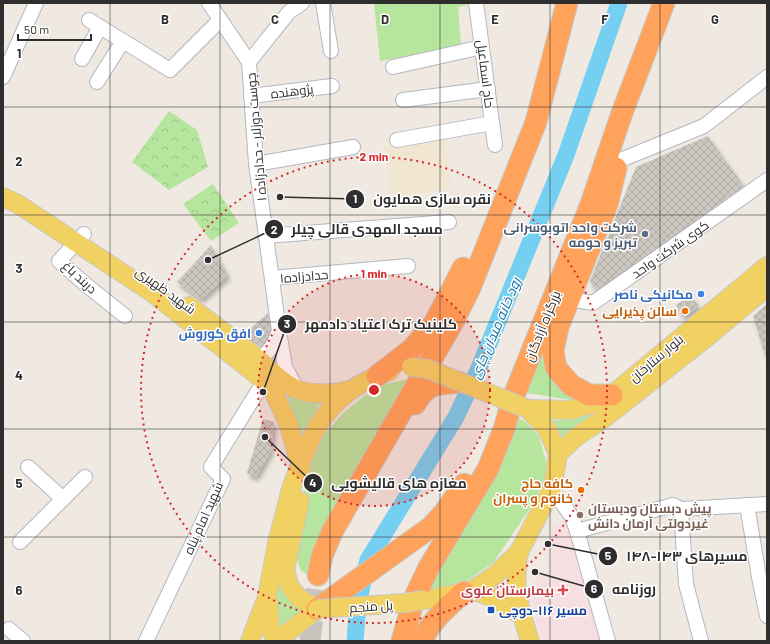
<svg xmlns="http://www.w3.org/2000/svg" width="770" height="644" font-family="Barlow,Cairo,sans-serif">
  <style>
    .education { fill: #f0e6d1 }
    .medical { fill: #f5dfe0 }
    .grass { fill: #b6e59e }
    .forest { fill: url(#forest-crowns) }
    .lines { fill: none; stroke-linecap: round; stroke-linejoin: round }
    .river { stroke: #75cff0; stroke-width: 17 }
    .building { fill: url(#building-cross-hatch); filter: url(#shadow) }
    .highway-tunnel { stroke: #c8c4bd; stroke-width: 21; stroke-dasharray: 21 10; stroke-linecap: butt }
    .minor-casing { stroke: #b4b7c1; stroke-width: 16 }
    .major-casing { stroke: #c9c9c9; stroke-width: 20 }
    .highway-casing { stroke: #c9c9c9; stroke-width: 23 }
    .minor { stroke: #fff; stroke-width: 14 }
    .major { stroke: #f2d163; stroke-width: 18 }
    .highway { stroke: #ffa35c; stroke-width: 21 }
    .major-bridge-casing { stroke: #c9c9c9; stroke-width: 20; stroke-linecap: butt }
    .major-bridge { stroke: #f2d163; stroke-width: 18 }
    .grid { fill: none; stroke: #2e2e2e; stroke-width: 1; stroke-opacity: 0.55 }
    .ring { fill: none; stroke: #d62828; stroke-width: 2; stroke-dasharray: 2 4 }
    .service-dot { fill: #5c6f8a; stroke: #fff; stroke-width: 1.5 }
    .shop-dot { fill: #3f7fe0; stroke: #fff; stroke-width: 1.5 }
    .food-dot { fill: #e8710a; stroke: #fff; stroke-width: 1.5 }
    .education-dot { fill: #8d6e63; stroke: #fff; stroke-width: 1.5 }
    .health-dot { fill: #e0444e; stroke: #fff; stroke-width: 1.5 }
    .transit-dot { fill: #1a4fb4; stroke: #fff; stroke-width: 1.5 }
    .labels { text-anchor: middle; dominant-baseline: central; stroke-width: 3; stroke-linejoin: round; paint-order: stroke }
    .street-label { font-size: 13px; fill: #2e2e2e; stroke: #fff }
    .service-label { font-size: 13px; font-weight: bold; fill: #4e5e75; stroke: #fff; text-anchor: end }
    .shop-label { font-size: 13px; font-weight: bold; fill: #366cbe; stroke: #fff; text-anchor: end }
    .food-label { font-size: 13px; font-weight: bold; fill: #c56008; stroke: #fff; text-anchor: end }
    .education-label { font-size: 13px; font-weight: bold; fill: #785e54; stroke: #fff; text-anchor: start }
    .health-label { font-size: 13px; font-weight: bold; fill: #be3a42; stroke: #fff; text-anchor: end }
    .transit-label { font-size: 13px; font-weight: bold; fill: #164399; stroke: #fff; text-anchor: start }
    .water-label { font-size: 14px; font-style: italic; fill: #0d6fa3; stroke: #fff }
    .grid-label { font-size: 13px; text-anchor: middle; font-weight: bold; fill: #2e2e2e; stroke: #fff; stroke-width: 3; stroke-linejoin: round; paint-order: stroke }
    .centre { fill: #d62828; stroke: #fff; stroke-width: 2 }
    .ring-label { font-size: 12px; text-anchor: middle; font-weight: bold; fill: #d62828; stroke: #fff; stroke-width: 3; stroke-linejoin: round; paint-order: stroke }
    .leader { fill: none; stroke: #2e2e2e; stroke-width: 1.5 }
    .callout-dot { fill: #2e2e2e; stroke: #fff; stroke-width: 1.5 }
    .mark-label { font-size: 12px; text-anchor: middle; font-weight: bold; fill: #fff }
    .callout-label { font-size: 14px; text-anchor: middle; font-weight: bold; fill: #2e2e2e; stroke: #fff; stroke-width: 3; stroke-linejoin: round; paint-order: stroke }
  </style>
  <defs>
    <pattern id="forest-crowns" width="20" height="18" patternUnits="userSpaceOnUse"><rect width="20" height="18" fill="#b6e59e"/><path d="M2 6a3 3 0 1 1 6 0M12 15a3 3 0 1 1 6 0" fill="none" stroke="#9dc588"/></pattern>
    <pattern id="building-cross-hatch" width="8" height="8" patternUnits="userSpaceOnUse"><rect width="8" height="8" fill="#cbc7bf"/><path d="M0 0l8 8M0 8l8-8" fill="none" stroke="#afaba4"/></pattern>
    <filter id="shadow"><feDropShadow dx="2.5" dy="4.5" stdDeviation="2" flood-color="#0004"/></filter>
  </defs>
  <rect width="100%" height="100%" fill="#efe9e1"/>
  <polygon class="education" points="445,138 451,189 390,198 384,146"/>
  <polygon class="medical" points="572,517 603,641 542,641 533,603 536,578 551,570 552,556 552,527 560,525 559,521"/>
  <g class="grass">
    <polygon points="374,3 472,3 472,4 458,7 461,46 380,61"/>
    <polygon points="545,339 579,401 527,393"/>
    <polygon points="408,379 308,574 301,571 296,557 296,521 310,467 324,435 341,415 364,396 386,384"/>
    <polygon points="286,392 323,399 301,434"/>
    <polygon points="624,396 561,439 547,421 573,419 587,414"/>
    <polygon points="514,415 527,423 539,437 546,461 545,477 535,501 493,563 465,582 421,592"/>
    <polygon points="280,568 304,610 279,630 273,600"/>
  </g>
  <g class="forest">
    <polygon points="169,111 197,130 208,167 169,190 132,162"/>
    <polygon points="213,184 239,223 211,241 183,204"/>
  </g>
  <g class="lines">
    <polyline class="river" points="355,641 358,603 368,560 456,417 479,368 566,155 619,3"/>
  </g>
  <g class="building">
    <polygon points="708,136 744,186 596,290 590,281 636,167"/>
    <polygon points="211,245 228,275 201,299 177,282"/>
    <polygon points="691,296 699,306 683,317 676,305"/>
    <polygon points="767,304 767,354 765,355 753,316"/>
    <polygon points="268,313 270,330 266,340 260,347 244,334"/>
    <polygon points="263,419 274,422 271,451 256,477 247,473"/>
  </g>
  <g class="lines">
    <polyline class="highway-tunnel" points="310,641 318,575"/>
    <g class="minor-casing">
      <g id="minor">
        <polyline points="209,3 249,62 256,164 279,331"/>
        <polyline points="323,3 331,51"/>
        <polyline points="476,3 495,145"/>
        <polyline points="89,20 170,70 220,20"/>
        <polyline points="82,59 100,27"/>
        <polyline points="249,62 289,12 302,3"/>
        <polyline points="393,67 482,47"/>
        <polyline points="3,77 36,3"/>
        <polyline points="97,82 123,41"/>
        <polyline points="251,96 332,86"/>
        <polyline points="403,100 488,89"/>
        <polyline points="397,140 492,123"/>
        <polyline points="618,161 704,126 767,77"/>
        <polyline points="256,164 353,147"/>
        <polyline points="84,234 59,261 85,284 125,316"/>
        <polyline points="266,236 449,222"/>
        <polyline points="272,278 408,266"/>
        <polyline points="568,299 593,303 767,180"/>
        <path d="M258 359C271 351 274 345 279 331L285 367 297 389"/>
        <polyline points="28,467 63,499"/>
        <polyline points="552,489 572,517 577,531 608,641"/>
        <polyline points="747,505 759,577 767,616"/>
        <polyline points="681,509 686,584 701,641"/>
        <polyline points="577,531 673,505 681,509 767,504"/>
        <polyline points="20,542 85,477"/>
        <polyline points="9,629 23,641"/>
        <polyline points="146,641 223,479 211,467 264,381"/>
      </g>
    </g>
    <g class="major-casing">
      <g id="major">
        <polyline points="3,197 18,204 151,292 248,368 264,381 274,393 288,423 300,464 291,489 277,543 267,597 250,641"/>
        <path d="M189 306C212 323 235 340 257 358 270 369 280 382 296 389 314 396 332 394 350 390"/>
        <polyline points="528,409 570,410 592,404 612,395 767,266"/>
        <polyline points="558,454 576,437 606,417 706,338 767,287"/>
        <path d="M301 469 300 464C306 451 311 436 319 424 337 396 359 382 390 371"/>
        <path d="M519 552C512 583 520 612 530 641"/>
        <polyline points="472,590 497,599 522,616"/>
        <polyline points="268,600 270,625 275,641"/>
        <polyline points="424,600 472,590 494,576 519,552 552,489 558,454 547,429 528,409"/>
        <polyline points="277,641 317,609 299,598 289,585 285,569 300,501"/>
      </g>
    </g>
    <g class="highway-casing">
      <g id="highway">
        <polyline points="377,376 412,349 434,324 463,268"/>
        <polyline points="612,395 589,395 571,385 556,368 553,351 558,327 607,205 616,168"/>
        <path d="M415 404C427 383 436 384 459 382"/>
        <polyline points="318,575 322,556 332,532 453,322 470,288 536,122 567,3"/>
        <polyline points="317,609 431,527 444,513 464,484"/>
        <polyline points="402,641 414,599 428,569 488,469 504,429 513,398 591,204 622,113 664,3"/>
        <path d="M422 641C430 621 448 607 464 592"/>
      </g>
    </g>
    <use href="#minor" class="minor"/>
    <use href="#major" class="major"/>
    <use href="#highway" class="highway"/>
    <g class="major-bridge-casing">
      <g id="major-bridge">
        <polyline points="411,367 428,369 528,409"/>
        <polyline points="317,609 403,603 424,600"/>
      </g>
    </g>
    <use href="#major-bridge" class="major-bridge"/>
  </g>
  <path class="grid" d="M110 3V641M220 3V641M330 3V641M440 3V641M550 3V641M660 3V641M3 107H767M3 215H767M3 322H767M3 429H767M3 537H767"/>
  <circle cx="374" cy="390" r="116" fill="#d62828" fill-opacity=".12"/>
  <g class="ring">
    <circle cx="374" cy="390" r="116"/>
    <circle cx="374" cy="390" r="233"/>
  </g>
  <circle class="service-dot" cx="645" cy="234" r="4"/>
  <g class="shop-dot">
    <circle cx="701" cy="294" r="4"/>
    <circle cx="259" cy="333" r="4"/>
  </g>
  <g class="food-dot">
    <circle cx="685" cy="311" r="4"/>
    <circle cx="581" cy="490" r="4"/>
  </g>
  <circle class="education-dot" cx="580" cy="515" r="4"/>
  <path class="health-dot" d="M561 584h4v4h4v4h-4v4h-4v-4h-4v-4h4z"/>
  <rect class="transit-dot" x="487" y="606" width="8" height="8" rx="2"/>
  <g class="labels">
    <g class="street-label">
      <text transform="translate(486 74) rotate(83)">حاج اسماعیل</text>
      <text transform="translate(292 91) rotate(-7)">پژوهنده</text>
      <text transform="translate(256 137) rotate(-95)">چوست دوزلار - حدادزاده ۱</text>
      <text transform="translate(670 249) rotate(-35)">کوی شرکت واحد</text>
      <text transform="translate(304 276) rotate(-5)">حدادزاده۱</text>
      <text transform="translate(80 277) rotate(43)">دربند باغ</text>
      <text transform="translate(166 290) rotate(36)">شهید ظهیری</text>
      <text transform="translate(542 326) rotate(-68)">بزرگراه آزادگان</text>
      <text transform="translate(656 358) rotate(-40)">بلوار ستارخان</text>
      <text transform="translate(203 518) rotate(-66)">شهید امام پناه</text>
      <text transform="translate(371 606) rotate(-4)">پل منجم</text>
    </g>
    <g class="service-label">
      <text x="637" y="227">شرکت واحد اتوبوسرانی<tspan x="637" dy="15">تبریز و حومه</tspan></text>
    </g>
    <g class="shop-label">
      <text x="693" y="294">مکانیکی ناصر</text>
      <text x="251" y="333">افق کوروش</text>
    </g>
    <g class="food-label">
      <text x="677" y="311">سالن پذیرایی</text>
      <text x="573" y="483">کافه حاج‌<tspan x="573" dy="15">خانوم‌ و پسران</tspan></text>
    </g>
    <g class="education-label">
      <text x="588" y="508">پیش دبستان ودبستان<tspan x="588" dy="15">غیردولتی آرمان دانش</tspan></text>
    </g>
    <g class="health-label">
      <text x="554" y="590">بیمارستان علوی</text>
    </g>
    <g class="transit-label">
      <text x="499" y="610">مسیر ۱۱۶-دوچی</text>
    </g>
    <g class="water-label">
      <text transform="translate(495 328) rotate(-67)">رود خانه میدان چای</text>
    </g>
  </g>
  <g class="grid-label">
    <text x="165" y="24">B</text>
    <text x="275" y="24">C</text>
    <text x="385" y="24">D</text>
    <text x="495" y="24">E</text>
    <text x="605" y="24">F</text>
    <text x="715" y="24">G</text>
    <text x="19" y="58">1</text>
    <text x="19" y="166">2</text>
    <text x="19" y="273">3</text>
    <text x="19" y="380">4</text>
    <text x="19" y="488">5</text>
    <text x="19" y="595">6</text>
  </g>
  <circle cx="374" cy="390" r="6" class="centre"/>
  <g class="ring-label">
    <text x="374" y="161">2 min</text>
    <text x="374" y="278">1 min</text>
  </g>
  <path class="leader" d="M280 197L355 199M208 260L274 229M263 392L287 324M265 437L313 483M548 544L608 556M535 572L594 589"/>
  <g class="callout-dot">
    <circle cx="280" cy="197" r="4"/>
    <circle cx="208" cy="260" r="4"/>
    <circle cx="263" cy="392" r="4"/>
    <circle cx="265" cy="437" r="4"/>
    <circle cx="548" cy="544" r="4"/>
    <circle cx="535" cy="572" r="4"/>
    <circle cx="355" cy="199" r="10"/>
    <circle cx="274" cy="229" r="10"/>
    <circle cx="287" cy="324" r="10"/>
    <circle cx="313" cy="483" r="10"/>
    <circle cx="608" cy="556" r="10"/>
    <circle cx="594" cy="589" r="10"/>
  </g>
  <g class="mark-label">
    <text x="355" y="203">1</text>
    <text x="274" y="234">2</text>
    <text x="287" y="328">3</text>
    <text x="313" y="487">4</text>
    <text x="608" y="560">5</text>
    <text x="594" y="593">6</text>
  </g>
  <g class="callout-label">
    <text x="432" y="204">نقره سازی همایون</text>
    <text x="367" y="234">مسجد المهدی قالی چیلر</text>
    <text x="381" y="329">کلینیک ترک اعتیاد دادمهر</text>
    <text x="399" y="488">مغازه های قالیشویی</text>
    <text x="687" y="561">مسیرهای ۱۴۳-۱۴۸</text>
    <text x="634" y="594">روزنامه</text>
  </g>
  <rect width="770" height="644" fill="none" stroke="#2e2e2e" stroke-width="8"/>
  <path d="M18 34v6h73v-6" fill="none" stroke="#2e2e2e" stroke-width="2"/>
  <text x="24" y="34" font-size="12" fill="#2e2e2e" stroke="#ffffff" stroke-width="3" paint-order="stroke">50 m</text>
</svg>
